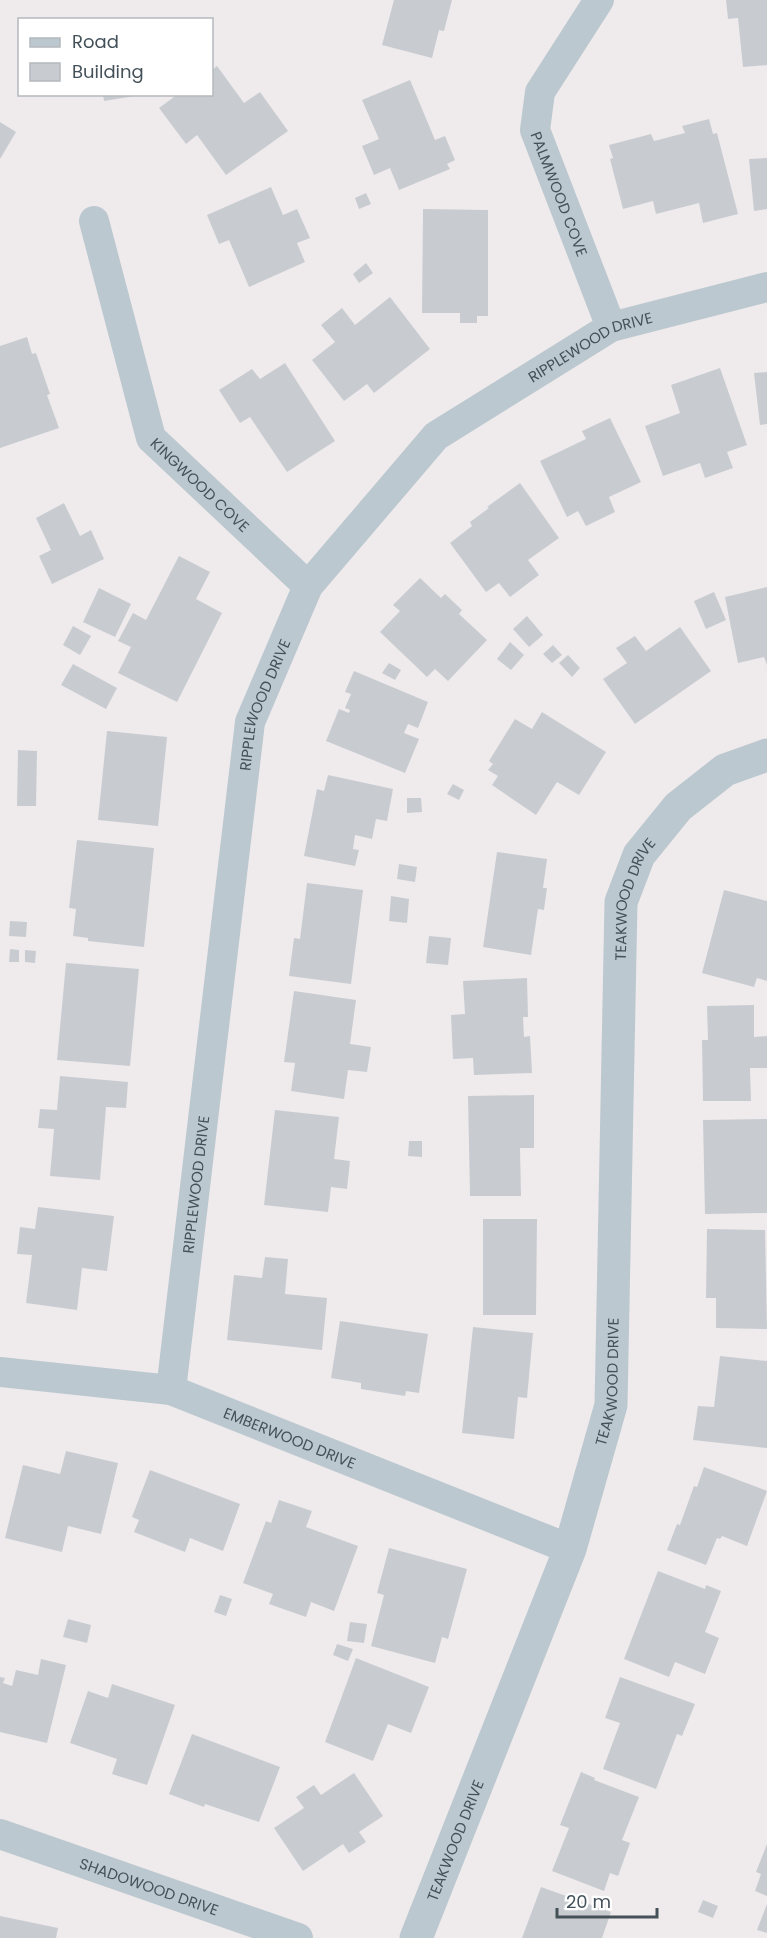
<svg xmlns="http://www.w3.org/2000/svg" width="767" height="1938" font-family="Poppins,sans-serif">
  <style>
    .building { fill: #c8ccd1 }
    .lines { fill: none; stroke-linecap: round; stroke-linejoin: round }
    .minor { stroke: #bcc8cf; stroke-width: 30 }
    .tertiary { stroke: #bcc8cf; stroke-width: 33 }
    .labels { text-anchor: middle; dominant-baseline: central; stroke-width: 4.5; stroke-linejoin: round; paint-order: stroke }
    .street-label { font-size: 15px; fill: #445159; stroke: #fff }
  </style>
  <rect width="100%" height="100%" fill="#efebec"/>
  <g class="building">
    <polygon points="394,0 452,0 444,31 439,30 432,58 382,45"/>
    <polygon points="726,0 767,0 767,65 743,67 738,18 728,19"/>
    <polygon points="217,66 244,103 260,92 288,131 226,175 197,135 186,144 159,108 178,94 212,94 212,70"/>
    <polygon points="410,80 435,140 445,136 455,160 447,164 450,169 399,190 390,168 374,175 362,146 379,139 362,100"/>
    <polygon points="103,94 135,94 135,96 104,101"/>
    <polygon points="709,119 713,134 717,133 738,214 703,223 699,203 656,214 653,201 623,209 610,159 613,158 609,145 651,134 654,141 685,133 682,126"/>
    <polygon points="0,122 16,132 0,159"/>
    <polygon points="767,158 767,209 754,211 749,159"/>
    <polygon points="271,187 283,215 297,209 310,238 297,243 305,262 249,287 229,240 219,244 207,215"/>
    <polygon points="366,193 371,204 359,209 355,198"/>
    <polygon points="423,209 488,210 488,316 477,316 477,323 460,323 460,313 422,313"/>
    <polygon points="366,263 373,273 359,283 353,274"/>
    <polygon points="390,297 430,349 374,393 367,384 344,401 312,360 335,342 321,325 342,308 355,325"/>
    <polygon points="27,337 32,354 36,353 50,394 47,395 59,428 0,448 0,346"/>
    <polygon points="285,363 335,441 287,472 250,417 240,423 219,390 252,369 260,379"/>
    <polygon points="720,368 747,445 727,452 733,468 705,478 700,463 663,476 645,426 680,413 671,385"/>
    <polygon points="767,372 767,424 760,425 754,373"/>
    <polygon points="610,418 641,482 609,497 615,512 586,526 578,511 567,517 540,461 586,439 582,431"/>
    <polygon points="520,483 559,538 528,560 539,575 510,597 499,583 486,592 450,543 472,526 470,522 489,508 487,507"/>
    <polygon points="64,503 80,536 91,530 104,559 52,584 39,556 51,550 36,518"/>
    <polygon points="179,556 210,572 196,599 222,613 177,702 118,673 131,647 118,641 133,613 146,620"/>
    <polygon points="420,578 441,598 445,594 462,610 459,614 487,640 448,681 435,669 427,677 380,632 400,611 393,605"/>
    <polygon points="767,587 767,665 764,657 738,663 725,597"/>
    <polygon points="99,588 131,604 115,637 83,622"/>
    <polygon points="714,592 726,620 706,629 694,601"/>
    <polygon points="527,616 543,635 529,647 513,629"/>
    <polygon points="73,626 91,636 80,655 63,645"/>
    <polygon points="680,627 711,671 635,724 603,679 627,663 616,648 635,636 646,651"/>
    <polygon points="510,642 524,655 511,670 497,659"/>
    <polygon points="553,645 562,655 552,663 543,654"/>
    <polygon points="568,655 580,668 572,677 559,663"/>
    <polygon points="389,663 401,670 395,680 382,673"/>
    <polygon points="73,664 117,688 106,709 61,685"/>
    <polygon points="354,671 428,702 418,728 408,724 404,733 419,739 405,773 326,741 339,709 349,713 350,710 345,708 351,694 345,692"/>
    <polygon points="542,712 606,752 579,795 557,782 536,815 492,785 498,776 488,770 493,764 489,761 515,719 532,729"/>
    <polygon points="107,731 167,737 158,826 98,820"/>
    <polygon points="18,750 37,751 36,806 17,806"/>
    <polygon points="328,775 393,789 387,821 376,819 372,839 355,835 353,849 359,850 355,866 304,856 317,789 324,791"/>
    <polygon points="453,784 464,790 459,800 447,794"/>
    <polygon points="407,798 421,798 422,812 407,813"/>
    <polygon points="77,840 154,848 144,947 88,941 88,938 73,936 76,909 69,908"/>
    <polygon points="497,852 547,859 543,888 547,888 544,910 538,909 531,955 483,947"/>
    <polygon points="399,864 417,867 415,882 397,879"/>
    <polygon points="307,883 363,890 351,984 289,976 294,938 300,939"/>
    <polygon points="724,890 767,901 767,981 757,978 754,987 702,973"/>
    <polygon points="391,896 409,899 407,923 389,921"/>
    <polygon points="10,921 27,922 26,937 9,936"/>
    <polygon points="429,936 451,938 448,965 426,963"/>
    <polygon points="10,949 19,950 19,962 9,962"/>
    <polygon points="25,950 36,951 35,963 25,962"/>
    <polygon points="66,963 139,969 130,1066 57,1060"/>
    <polygon points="527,978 528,1017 523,1017 524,1037 530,1036 532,1073 474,1075 473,1058 453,1059 451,1015 465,1014 463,981"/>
    <polygon points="294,991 356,1000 350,1044 371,1047 367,1072 348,1070 344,1099 291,1091 295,1063 284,1062"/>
    <polygon points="754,1005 754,1037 767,1036 767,1068 750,1068 751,1101 703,1101 702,1040 708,1040 707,1006"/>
    <polygon points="60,1076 128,1082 126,1108 106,1107 100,1180 50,1176 54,1129 38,1128 40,1109 57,1110"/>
    <polygon points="534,1095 534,1148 520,1148 521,1196 470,1196 468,1096"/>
    <polygon points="275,1110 339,1117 334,1159 350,1161 347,1189 331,1187 328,1212 264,1205"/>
    <polygon points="767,1119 767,1213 705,1214 703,1120"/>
    <polygon points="409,1141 422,1141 422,1157 408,1156"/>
    <polygon points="38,1207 114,1216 107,1271 82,1268 77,1310 26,1303 32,1255 17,1254 20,1227 35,1229"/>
    <polygon points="483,1219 537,1219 536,1315 483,1315"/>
    <polygon points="707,1229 765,1230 767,1329 716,1328 716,1298 706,1298"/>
    <polygon points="265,1257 288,1259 285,1294 327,1298 322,1350 227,1340 234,1275 262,1278"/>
    <polygon points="340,1321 428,1334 419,1393 406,1391 405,1396 361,1389 361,1383 331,1378"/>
    <polygon points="473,1327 533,1333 527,1398 518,1397 514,1439 462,1433"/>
    <polygon points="720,1356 767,1361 767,1448 693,1440 698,1406 714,1407"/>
    <polygon points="66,1451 118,1463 101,1534 68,1526 62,1552 5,1538 23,1465 60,1474"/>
    <polygon points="704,1467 767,1491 747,1546 722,1536 720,1539 717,1538 706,1565 667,1550 677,1524 680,1525 694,1486 697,1487"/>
    <polygon points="150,1470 240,1504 223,1551 190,1538 185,1552 134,1532 139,1520 132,1517"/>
    <polygon points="279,1500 312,1511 306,1527 358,1546 334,1611 311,1602 306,1617 269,1604 273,1594 243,1583 266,1521 271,1523"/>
    <polygon points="389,1548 467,1569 448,1639 442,1637 435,1663 371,1646 384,1595 377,1593"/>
    <polygon points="658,1571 705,1589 706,1585 721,1591 705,1632 719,1638 705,1674 675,1662 669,1677 624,1659"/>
    <polygon points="220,1595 232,1599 226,1616 214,1612"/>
    <polygon points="68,1619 91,1625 87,1643 63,1637"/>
    <polygon points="350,1622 367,1624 364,1643 347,1641"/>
    <polygon points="337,1644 353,1649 348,1661 333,1655"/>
    <polygon points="356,1658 429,1687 411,1733 388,1724 373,1761 325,1742"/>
    <polygon points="41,1659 66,1665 47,1743 0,1732 0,1677 5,1678 3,1683 12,1686 16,1670 38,1675"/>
    <polygon points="620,1677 695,1704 682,1736 677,1734 656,1789 603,1769 620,1723 605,1718"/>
    <polygon points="112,1684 175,1705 147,1785 112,1774 117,1759 70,1743 88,1691 108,1698"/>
    <polygon points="192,1734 280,1767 259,1822 205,1804 204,1807 169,1794"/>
    <polygon points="581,1772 595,1778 594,1780 639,1797 622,1840 630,1843 618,1876 610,1873 604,1891 552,1871 569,1828 560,1825"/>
    <polygon points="354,1773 383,1816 359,1832 366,1842 349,1853 343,1844 303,1871 274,1828 304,1808 296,1797 314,1785 321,1795"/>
    <polygon points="767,1844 767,1896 755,1891 761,1874 756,1872"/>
    <polygon points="541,1887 611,1912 602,1938 522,1938"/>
    <polygon points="703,1900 718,1906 713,1918 698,1912"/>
    <polygon points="767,1904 767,1933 757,1930"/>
    <polygon points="0,1916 58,1928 56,1938 0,1938"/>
  </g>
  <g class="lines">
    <g class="minor">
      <path id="s1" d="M599 0 540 92 535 130 611 327"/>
      <path id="s2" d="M94 221 151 438 308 586"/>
      <path id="s3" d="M0 1372 171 1390 570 1549"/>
      <path id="s4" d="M171 1390 250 722 308 586 436 436 611 327 767 287"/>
      <path id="s5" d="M0 1834 298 1938"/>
    </g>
    <path class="tertiary" id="s6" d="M416 1938 570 1549 611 1405 621 902 639 855 678 807 725 770 767 755"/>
  </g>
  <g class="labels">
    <g class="street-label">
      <text stroke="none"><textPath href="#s1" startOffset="216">PALMWOOD COVE</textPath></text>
      <text stroke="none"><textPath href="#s4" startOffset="1197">RIPPLEWOOD DRIVE</textPath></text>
      <text stroke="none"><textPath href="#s2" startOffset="292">KINGWOOD COVE</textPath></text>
      <text stroke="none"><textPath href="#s4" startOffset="693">RIPPLEWOOD DRIVE</textPath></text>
      <text stroke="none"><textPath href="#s6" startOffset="1077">TEAKWOOD DRIVE</textPath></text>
      <text stroke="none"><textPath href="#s4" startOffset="207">RIPPLEWOOD DRIVE</textPath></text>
      <text stroke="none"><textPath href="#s6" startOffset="591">TEAKWOOD DRIVE</textPath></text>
      <text stroke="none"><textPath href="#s3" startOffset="300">EMBERWOOD DRIVE</textPath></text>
      <text stroke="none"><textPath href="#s6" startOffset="105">TEAKWOOD DRIVE</textPath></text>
      <text stroke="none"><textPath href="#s5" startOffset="158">SHADOWOOD DRIVE</textPath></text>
    </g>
  </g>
  <rect x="18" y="18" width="195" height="78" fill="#ffffff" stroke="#b4b9bd" stroke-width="1.5"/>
  <rect x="30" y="38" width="30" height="9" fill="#bcc8cf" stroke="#b4b9bd" stroke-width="1.5"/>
  <text x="72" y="48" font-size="18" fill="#445159">Road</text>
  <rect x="30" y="63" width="30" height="18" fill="#c8ccd1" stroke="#b4b9bd" stroke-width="1.5"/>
  <text x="72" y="78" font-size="18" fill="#445159">Building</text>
  <path d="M557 1908v9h100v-9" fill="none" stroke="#445159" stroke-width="3"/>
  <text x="566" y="1908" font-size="18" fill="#445159" stroke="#ffffff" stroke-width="4.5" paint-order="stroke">20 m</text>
</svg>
